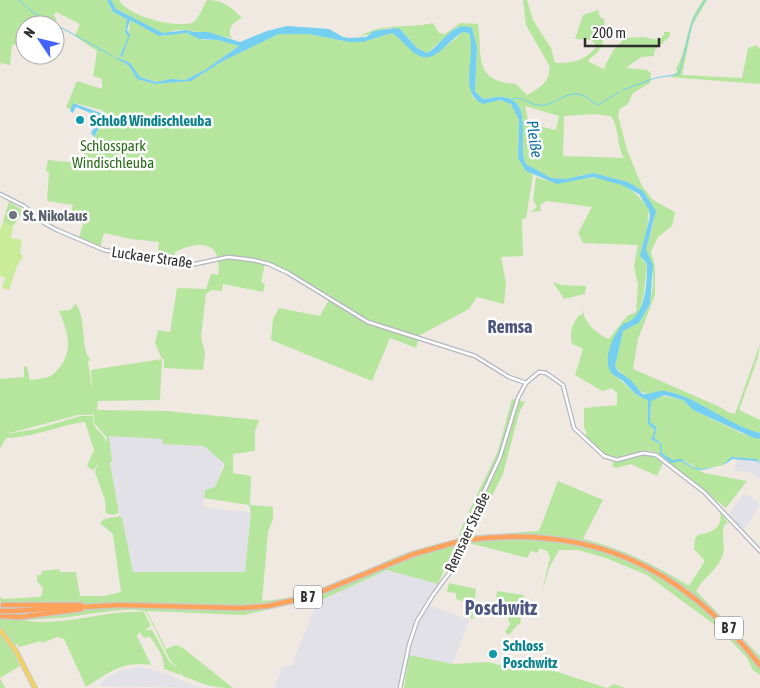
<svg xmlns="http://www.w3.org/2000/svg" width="760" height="688" font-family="'Asap Condensed',sans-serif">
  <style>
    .industrial { fill: #e3e1e8 }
    .green { fill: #b6e59e; fill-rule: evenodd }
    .pitch { fill: #c9ec9a }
    .water { fill: #75cff0 }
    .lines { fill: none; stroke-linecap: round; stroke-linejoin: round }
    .stream { stroke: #75cff0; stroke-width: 1 }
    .minor-casing { stroke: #b4b7c1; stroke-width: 5 }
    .major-casing { stroke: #c9c9c9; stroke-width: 6 }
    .highway-casing { stroke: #c9c9c9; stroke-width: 7 }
    .minor { stroke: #fff; stroke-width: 2.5 }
    .major { stroke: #f2d163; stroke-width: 4 }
    .highway { stroke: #ffa35c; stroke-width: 4.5 }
    .highway-bridge-casing { stroke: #c9c9c9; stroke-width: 7; stroke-linecap: butt }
    .highway-bridge { stroke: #ffa35c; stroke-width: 4.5 }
    .culture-dot { fill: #0f9aa8; stroke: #fff; stroke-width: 2 }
    .worship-dot { fill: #6b7280; stroke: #fff; stroke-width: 2 }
    .labels { text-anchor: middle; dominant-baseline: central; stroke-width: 5; stroke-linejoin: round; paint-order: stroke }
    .shield { fill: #fff; stroke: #6d6d6d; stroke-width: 1 }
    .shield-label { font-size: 14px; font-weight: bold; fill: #2e2e2e }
    .culture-label { font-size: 15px; font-weight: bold; fill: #0d838f; stroke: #fff; text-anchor: start }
    .park-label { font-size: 15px; fill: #2c6e1b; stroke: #fff }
    .worship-label { font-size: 15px; font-weight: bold; fill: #5b616d; stroke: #fff; text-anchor: start }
    .street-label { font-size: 15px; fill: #2e2e2e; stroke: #fff }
    .water-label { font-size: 16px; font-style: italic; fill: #0d6fa3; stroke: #fff }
    .quarter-label { font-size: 18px; font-weight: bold; fill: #4d5680; stroke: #fff }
    .district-label { font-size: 20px; font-weight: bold; fill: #4d5680; stroke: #fff }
  </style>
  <rect width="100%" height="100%" fill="#efe9e1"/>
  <g class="industrial">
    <polygon points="109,436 163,439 163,444 204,446 224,462 215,487 205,490 203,505 206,508 251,512 245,572 133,573 112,477"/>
    <polygon points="737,458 760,462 760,479 751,473 734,470"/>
    <polygon points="742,495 748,495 760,505 742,532 729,514"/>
    <polygon points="387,570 438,584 425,604 469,620 453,664 404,656 399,688 274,688 282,668 292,665 317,602"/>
    <polygon points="142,667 166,674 200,688 100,686 102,681 118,671"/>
  </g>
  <g class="green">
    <path d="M0 0H107L113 12 127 19 125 31 128 37 120 56 122 57C127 44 129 33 130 20L159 36 187 33 204 40H218L239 46 205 70 185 80 172 79 157 82 140 77 130 63 111 55 129 66 137 79 155 84 191 81 223 61 279 34H309L349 42H363L392 33 424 57 444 48 463 32 469 33C477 55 463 78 474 99L507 101C534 121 502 154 533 175L526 219 523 218 522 223 523 256 501 257 506 283 504 304 477 297 469 309 420 335 416 348 390 338 372 381 271 340 273 319 279 308 320 316 331 296 266 260 261 282 265 284 263 292 223 284 222 291 212 290 206 294 201 337 205 353 203 370 164 368V359H162L160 400 98 401 97 410 167 411 259 420 255 431V451L233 454V473L251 476 250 505 273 507V519L268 532 262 601C311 598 351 576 396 557 415 549 437 544 458 539L463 524 498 451 512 399 525 402 519 413 503 474 472 536 539 531 558 481 603 500 583 539C622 548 655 565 689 586L705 561 694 549 695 539 698 535C712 532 723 529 720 512L729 524 726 523C719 533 727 545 722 557 717 570 703 578 696 591L760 656V675L753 670 747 658 719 628 647 575 606 558 578 550H559L550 566 541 594 550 558 548 552 540 548 537 553 531 551 527 558 469 543 455 546 438 584 387 570 317 602V598L244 615 147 611 166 649 176 645 183 648 233 688C209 688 205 684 183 676L169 658 147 613C138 604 76 617 61 618 49 619 37 619 25 620 56 628 108 609 144 612L151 626 145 630H152L169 661 180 671 181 675 164 669C165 658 156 644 149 636L146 638 142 636 140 632 137 636 151 665C123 660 108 673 86 687L64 639 57 637 42 643 41 641 19 647 17 644 10 646 20 666 0 678 5 688H0V596L3 599 39 597 42 595 43 588 37 581V575H41L42 571 59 569 60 572H76L80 596H104L121 592 113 534 100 523 104 519 120 516 122 518 133 572H245L251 512 249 505 204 498 205 490 215 487 225 464 204 446 163 444 162 439 109 436 112 461 110 463 119 513 113 515 106 513 105 500 95 472 107 438 94 423 91 370 162 359 155 343 158 330 170 332 177 288 206 289 211 274 218 275C223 241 200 240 175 252V257L158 250 159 242 131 239 104 233 100 248 79 238 83 224 69 219 73 205 47 201 49 172 46 171 48 160 89 164 84 159V153L107 116 102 110 74 103 71 110 66 107 77 81 102 89V79L93 76 97 51 75 36 80 24 56 12 54 15 57 21H49L46 24 25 25V40L19 44 12 45 10 65 0 63Z"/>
    <path d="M111 0H119C128 16 173 28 192 23 199 20 203 6 207 0 223 0 231 7 242 18 234 22 226 28 232 38L186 30H174L167 34 160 32 116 9Z"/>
    <path d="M523 0H527L533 20 551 48 555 63C571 63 584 62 596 47L592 40 575 39 583 15 598 10 600 17 604 19C606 35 605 50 589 59V62L606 70 604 68 614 49 625 38 643 37 659 40 664 35V32H670V36L655 50 654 56 641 57 626 68 647 70 651 73 650 83 633 93 628 104 620 109 618 115 627 150 642 186 653 200 675 212 672 226 658 237 651 251 655 268V295L638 339 633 369 720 407 730 413 735 414 760 344 758 357 739 410 760 420V433C728 425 700 402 668 392 660 390 651 397 642 392 640 391 616 368 615 366L623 330 639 323 650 304 653 283V272L646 250 654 221 643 191 628 182 593 173 566 179 551 178 526 164C516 145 536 100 502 97 496 96 489 98 483 99L475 91 477 48 472 28 457 27 427 53 417 48 400 29 388 28 359 37C381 22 407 29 433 23L439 33 445 34 460 23 478 24C483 56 472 81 516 84L527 95C539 89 552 80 549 65L526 25ZM525 106 559 116 556 130 529 124ZM595 114 611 116C620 129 616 145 624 158L563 156 564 116Z"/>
    <path d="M703 0H707L692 26 682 75 742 78 748 48 757 45 760 50V84L670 77 677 72 676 69C689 46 684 26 703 0Z"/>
    <path d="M536 177C554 185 571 179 590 178 615 176 637 190 649 210L643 261 647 264 644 293 639 314 616 333 614 375C626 383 633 396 648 400V424L655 430 651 439 660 444V452L669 462 681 461 704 473 747 481 726 508 655 452C640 446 625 462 609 456 600 453 592 442 585 436L587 433 584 428V408L617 405V393L612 388 602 391 575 375 583 349 572 344C569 333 572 324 579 315H582L583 310C584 323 597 334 609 339L627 316 636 312 638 285 634 266 638 245 583 243 578 233 592 207 547 201 540 205 541 211 531 212 537 207 533 200Z"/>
    <polygon points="9,201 23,211 13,226 3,222"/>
    <polygon points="553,282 561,285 586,286 585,294 564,299"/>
    <path d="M76 304C87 320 80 348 90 359L88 362 94 402 93 415H78L6 434 36 429 81 416H93C92 428 98 429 104 437 109 444 97 464 94 471L87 466 94 450 85 422C58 425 33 438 6 438L0 449V379L24 377V367L27 366 30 380C36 379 45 378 48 377 53 376 57 370 60 367 74 349 67 330 59 311L70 310Z"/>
    <polygon points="663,396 683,400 693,410 743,434 760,439 760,462 757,459 731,457 723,465 703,469 697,468 685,461 671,460 662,453 660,442 654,438 657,428 650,423 651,401 654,398"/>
    <polygon points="645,454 653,456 663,463 657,476 631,464 616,468 612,466 613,462"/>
    <polygon points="449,583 476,589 473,619 463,615 465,602 456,599 456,593 447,592"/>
    <polygon points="497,591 524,595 520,625 518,624 509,635 505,632 510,624 508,617 495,609"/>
    <polygon points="409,655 453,664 488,662 500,665 506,661 529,663 607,688 614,684 625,688 404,688"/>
  </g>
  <polygon class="pitch" points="3,222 13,226 11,238 22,240 20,253 23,256 17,266 9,290 2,288 5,278 0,276 0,230"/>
  <g class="water">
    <path d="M107 0H111L116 9 163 33 186 30 194 32H208L240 42 267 31 287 26 329 29 343 37 349 38 366 37 374 31 396 28 400 29 417 48 427 53C442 45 453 19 472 28L477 48 475 91 483 99C489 99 496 96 502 97 536 100 516 146 526 164L551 178 566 179 593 173 628 182 643 191 656 211 646 250 653 265 650 304 639 323 623 331 615 366 618 371 632 381 642 394C650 395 658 390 665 391 697 396 727 425 760 433V439L754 438 693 410 683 400 664 395 651 401 650 422 657 428 654 438 661 443 662 453 672 460 681 459 693 467 703 469 723 465 731 457 757 459 760 464 756 461 732 459C725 465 723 465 714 467 696 473 696 469 681 461L671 463 660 454V444L651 439 655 430 648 424V400C635 396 632 390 623 381 620 378 613 376 611 372 602 360 614 333 623 324 646 318 647 284 647 264L640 256 650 216 649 210 639 194 622 185 593 177 557 184 526 171 518 158 519 120 511 104 500 100 483 104C457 93 477 55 469 33L463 32C446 41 434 69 413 52 406 46 400 38 392 33L363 42H349L309 34H279L223 61 191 81 155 84 137 79 129 66 111 55 130 63 140 77 156 82 172 79 185 80 205 70 239 46 218 40 199 39 187 33 159 36 130 20 127 30 130 35 122 57 120 56 128 37 125 31 127 19 113 12Z"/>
    <polygon points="73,103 106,115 94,137 91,133 100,117 76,107 73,113 70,111"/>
  </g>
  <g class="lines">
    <g class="stream">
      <polyline points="19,0 31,11 111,55"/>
      <polyline points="623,90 655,78 679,74 693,20 705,0"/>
      <path d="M512 99C523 96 526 103 537 105 553 108 564 90 582 95 588 97 593 103 598 105L619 92"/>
    </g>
    <g class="minor-casing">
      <g id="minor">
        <polyline points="0,194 24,206 44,223 57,230 104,250 191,265 228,257 253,260 269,264 288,273 368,322 475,356 509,377 526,383"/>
        <polyline points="400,688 409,645 417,621 433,595 453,568 469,524 500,457 518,398 526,383 539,372 546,373 563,385 574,428 604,456 617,460 643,453 656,455 704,492 760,551"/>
      </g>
    </g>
    <g class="major-casing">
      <polyline id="major" points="0,630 16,651 35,688"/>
    </g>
    <g class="highway-casing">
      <g id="highway">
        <path d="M466 540C592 524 682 567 760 665"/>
        <polyline points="3,605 81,605"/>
        <polyline points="12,611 118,605 241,608 268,606 308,597 414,554 457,542"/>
        <polyline points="2,616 20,617 81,609"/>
      </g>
    </g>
    <use href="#minor" class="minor"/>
    <use href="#major" class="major"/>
    <use href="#highway" class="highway"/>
    <g class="highway-bridge-casing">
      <g id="highway-bridge">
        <polyline points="457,542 466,540"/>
        <polyline points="0,611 12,611"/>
      </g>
    </g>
    <use href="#highway-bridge" class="highway-bridge"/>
  </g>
  <g class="culture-dot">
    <circle cx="80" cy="120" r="5"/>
    <circle cx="493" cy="654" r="5"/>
  </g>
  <circle class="worship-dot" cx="13" cy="215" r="5"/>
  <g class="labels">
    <g class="shield">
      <rect x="294" y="585.5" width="28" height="23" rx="4"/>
      <rect x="715" y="616.5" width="28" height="23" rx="4"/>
    </g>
    <g class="shield-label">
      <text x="308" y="597">B 7</text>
      <text x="729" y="628">B 7</text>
    </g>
    <g class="culture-label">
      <text x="90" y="120">Schloß Windischleuba</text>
      <text x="503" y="645">Schloss<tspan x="503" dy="17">Poschwitz</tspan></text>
    </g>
    <g class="park-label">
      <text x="113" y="145">Schlosspark<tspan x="113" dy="17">Windischleuba</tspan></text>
    </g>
    <g class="worship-label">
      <text x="23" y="215">St. Nikolaus</text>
    </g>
    <g class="street-label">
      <text transform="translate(152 257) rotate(8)">Luckaer Straße</text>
      <text transform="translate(467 532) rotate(-65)">Remsaer Straße</text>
    </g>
    <g class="water-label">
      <text transform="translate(535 139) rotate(82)">Pleiße</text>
    </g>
    <g class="quarter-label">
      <text x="510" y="326">Remsa</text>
    </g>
    <g class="district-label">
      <text x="501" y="607">Poschwitz</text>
    </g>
  </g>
  <g transform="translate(40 40) rotate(305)"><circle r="24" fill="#ffffff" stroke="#ababab"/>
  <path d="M0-4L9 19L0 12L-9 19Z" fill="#4264fb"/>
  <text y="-8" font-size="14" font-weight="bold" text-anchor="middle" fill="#2e2e2e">N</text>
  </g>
  <path d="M585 38v8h74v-8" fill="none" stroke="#2e2e2e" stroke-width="2.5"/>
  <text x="592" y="38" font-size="15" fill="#2e2e2e" stroke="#ffffff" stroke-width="4" paint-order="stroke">200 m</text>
</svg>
